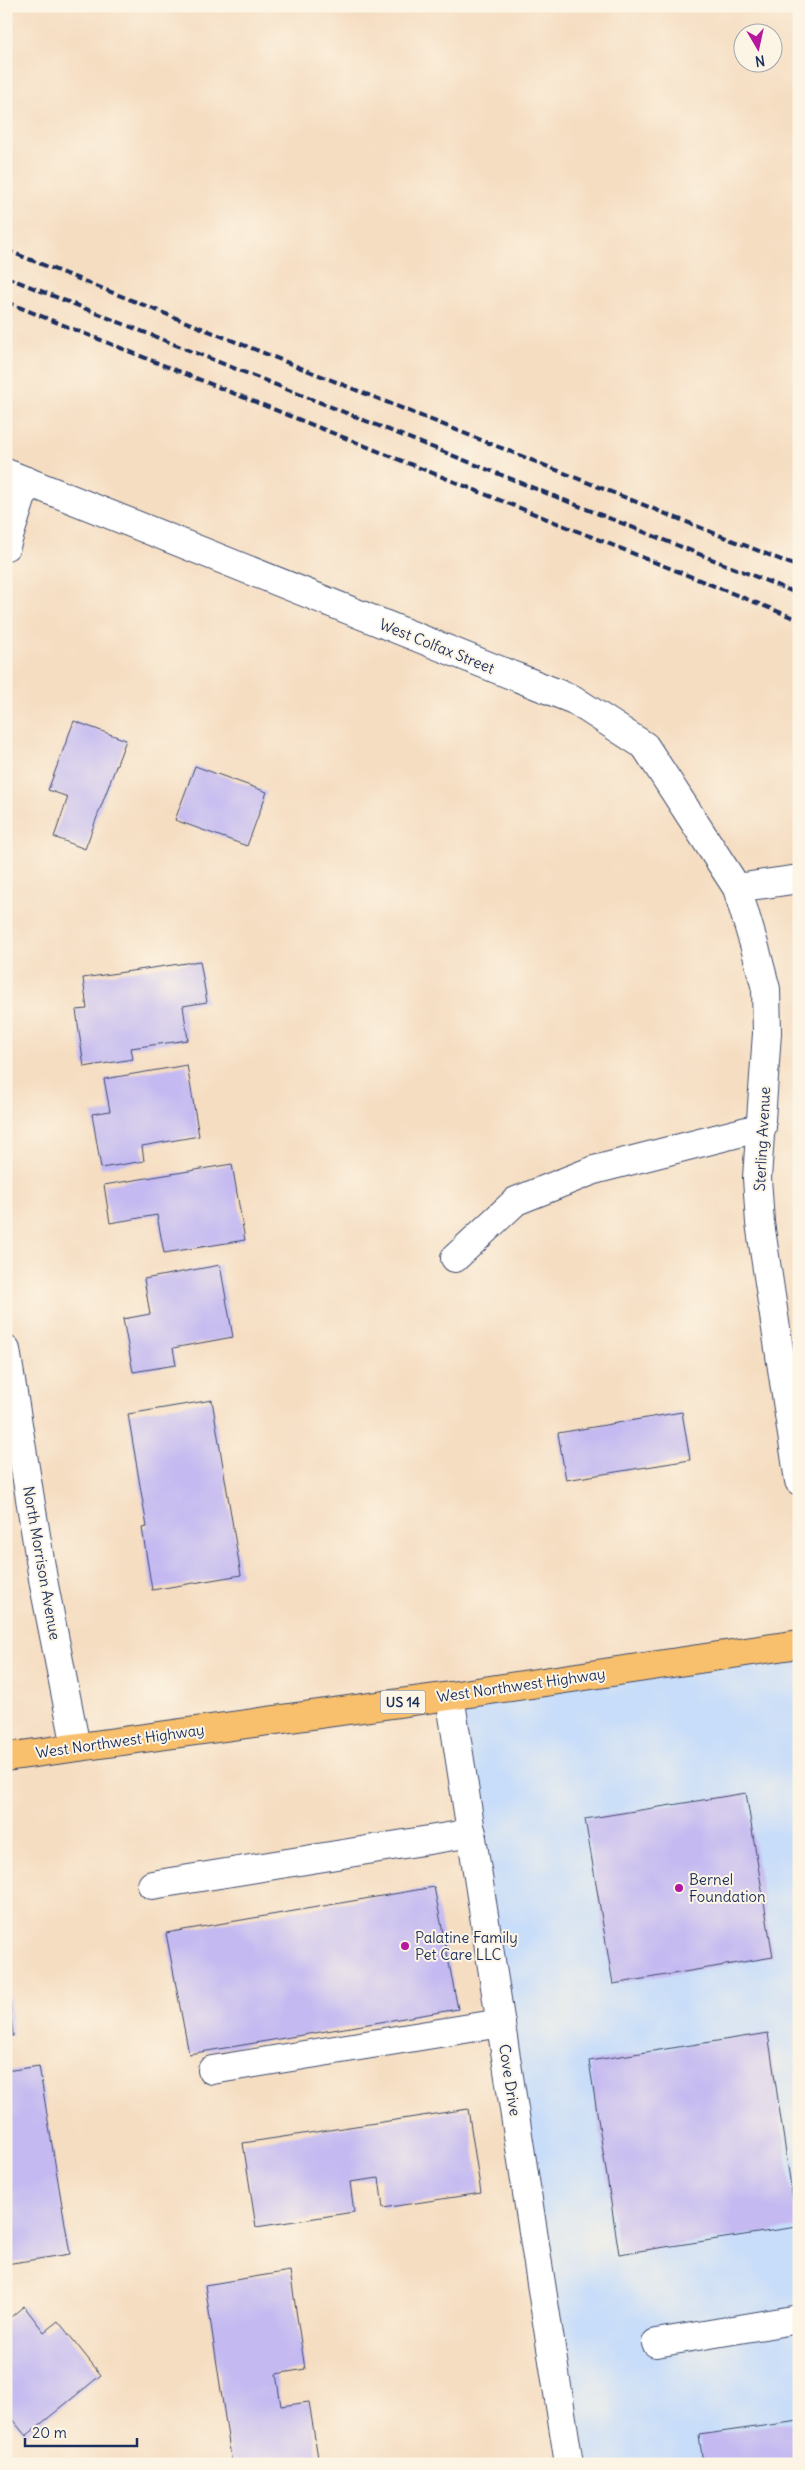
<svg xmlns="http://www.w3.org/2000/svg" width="805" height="2470" font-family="Delius,sans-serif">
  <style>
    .built { fill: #c8ddf9 }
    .building { fill: #c4baf1 }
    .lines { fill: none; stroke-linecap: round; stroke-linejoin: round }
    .minor-casing { stroke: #3c496d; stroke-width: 30 }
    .major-casing { stroke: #3c496d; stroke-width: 30 }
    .minor { stroke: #fff; stroke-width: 28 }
    .major { stroke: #f8bf6c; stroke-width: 28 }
    .rail { stroke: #1b2f5e; stroke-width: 4; stroke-dasharray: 8 4; stroke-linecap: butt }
    .poi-dot { fill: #b5179e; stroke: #fcf5e5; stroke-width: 2 }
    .labels { text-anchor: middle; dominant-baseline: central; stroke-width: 4; stroke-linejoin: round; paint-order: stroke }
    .shield { fill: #fcf5e5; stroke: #5e6a86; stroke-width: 1 }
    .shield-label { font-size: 14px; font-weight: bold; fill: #1b2f5e }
    .street-label { font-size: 15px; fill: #1b2f5e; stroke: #fcf5e5 }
    .poi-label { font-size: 15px; fill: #1b2f5e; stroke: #fcf5e5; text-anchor: start }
  </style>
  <rect width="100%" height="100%" fill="#fcf5e5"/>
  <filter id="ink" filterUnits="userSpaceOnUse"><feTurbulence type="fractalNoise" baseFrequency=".02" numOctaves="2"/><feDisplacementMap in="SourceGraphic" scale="10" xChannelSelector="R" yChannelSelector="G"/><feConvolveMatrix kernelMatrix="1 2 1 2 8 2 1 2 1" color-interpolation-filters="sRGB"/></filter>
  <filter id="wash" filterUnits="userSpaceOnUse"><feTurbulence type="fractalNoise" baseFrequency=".0096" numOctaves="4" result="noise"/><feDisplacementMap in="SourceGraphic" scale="20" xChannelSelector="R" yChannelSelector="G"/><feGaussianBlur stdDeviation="1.12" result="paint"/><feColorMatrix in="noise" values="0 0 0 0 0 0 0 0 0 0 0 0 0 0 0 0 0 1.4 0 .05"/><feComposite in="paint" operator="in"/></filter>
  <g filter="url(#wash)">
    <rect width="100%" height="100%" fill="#f5ddc1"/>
    <polygon class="built" points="799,1644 799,2464 569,2464 450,1696"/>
    <g id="blocks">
      <g class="building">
        <polygon points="74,721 126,740 85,849 54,837 68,797 48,790"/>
        <polygon points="195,766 267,792 247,846 175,820"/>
        <polygon points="200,961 207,1002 183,1006 188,1040 131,1048 133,1059 84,1067 76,1010 87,1009 83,978"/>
        <polygon points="187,1065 199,1136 142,1146 144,1161 101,1168 92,1114 110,1111 104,1079"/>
        <polygon points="232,1164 245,1240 164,1253 157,1215 110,1223 104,1185"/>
        <polygon points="220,1265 233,1337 173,1348 176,1365 133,1372 123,1319 150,1314 144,1279"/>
        <polygon points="212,1400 241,1575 152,1590 142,1528 147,1527 128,1414"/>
        <polygon points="682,1412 690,1460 566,1480 558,1433"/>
        <polygon points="746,1793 773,1957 613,1984 585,1819"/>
        <polygon points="434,1887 458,2009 189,2054 166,1933"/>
        <polygon points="6,1960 13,2036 6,2036"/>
        <polygon points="768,2033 797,2227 619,2254 589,2061"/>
        <polygon points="39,2066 70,2254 6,2264 6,2071"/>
        <polygon points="468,2109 481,2193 383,2208 379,2178 350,2182 354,2212 256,2227 243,2143"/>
        <polygon points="290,2271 305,2369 276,2374 281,2406 309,2402 319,2464 232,2464 205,2285"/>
        <polygon points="24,2306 44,2332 58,2321 101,2375 26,2436 6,2412 6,2321"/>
        <polygon points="799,2421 799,2464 703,2464 699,2435"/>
      </g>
    </g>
  </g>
  <g filter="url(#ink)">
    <use href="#blocks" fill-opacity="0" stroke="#3c496d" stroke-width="1"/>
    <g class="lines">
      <g class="minor-casing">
        <g id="minor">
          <polyline points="6,473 574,700 645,746 737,888 756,951 766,989 767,1033 757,1178 760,1223 799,1481"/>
          <polyline points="6,546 27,481"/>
          <polyline points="737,888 799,879"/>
          <polyline points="455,1258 516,1201 594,1170 762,1127"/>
          <polyline points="6,1350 44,1585 76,1747"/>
          <polyline points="450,1696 569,2464"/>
          <polyline points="152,1885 472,1833"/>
          <polyline points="212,2070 501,2023"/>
          <polyline points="656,2343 799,2319"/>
        </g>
      </g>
      <g class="major-casing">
        <polyline id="major" points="6,1757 450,1696 799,1644"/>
      </g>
      <use href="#minor" class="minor"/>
      <use href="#major" class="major"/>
      <g class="rail">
        <polyline points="6,250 799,567"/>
        <polyline points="6,277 799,594"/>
        <polyline points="6,302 799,620"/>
      </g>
    </g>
  </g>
  <g class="poi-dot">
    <circle cx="679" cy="1888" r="5"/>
    <circle cx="405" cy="1946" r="5"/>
  </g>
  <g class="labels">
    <rect class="shield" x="380.5" y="1690.5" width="45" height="23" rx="4"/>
    <g class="shield-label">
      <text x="403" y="1702">US 14</text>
    </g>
    <g class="street-label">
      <text transform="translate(437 646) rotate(22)">West Colfax Street</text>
      <text transform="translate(762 1139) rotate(-87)">Sterling Avenue</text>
      <text transform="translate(42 1563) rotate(80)">North Morrison Avenue</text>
      <text transform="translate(521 1685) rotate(-8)">West Northwest Highway</text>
      <text transform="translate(120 1741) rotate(-8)">West Northwest Highway</text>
      <text transform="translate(510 2080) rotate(81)">Cove Drive</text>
    </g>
    <g class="poi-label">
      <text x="689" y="1879">Bernel<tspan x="689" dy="17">Foundation</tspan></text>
      <text x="415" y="1937">Palatine Family<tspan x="415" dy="17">Pet Care LLC</tspan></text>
    </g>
  </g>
  <rect width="805" height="2470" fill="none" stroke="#fcf5e5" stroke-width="25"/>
  <g transform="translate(758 48) rotate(171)"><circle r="24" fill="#fcf5e5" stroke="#a2a6af"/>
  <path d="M0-4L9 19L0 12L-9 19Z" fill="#b5179e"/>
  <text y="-8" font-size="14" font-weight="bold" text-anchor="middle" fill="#1b2f5e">N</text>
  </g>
  <path d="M25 2438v8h112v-8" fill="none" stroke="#1b2f5e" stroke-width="2.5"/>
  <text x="32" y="2438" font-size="15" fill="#1b2f5e" stroke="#fcf5e5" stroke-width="4" paint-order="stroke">20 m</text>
</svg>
